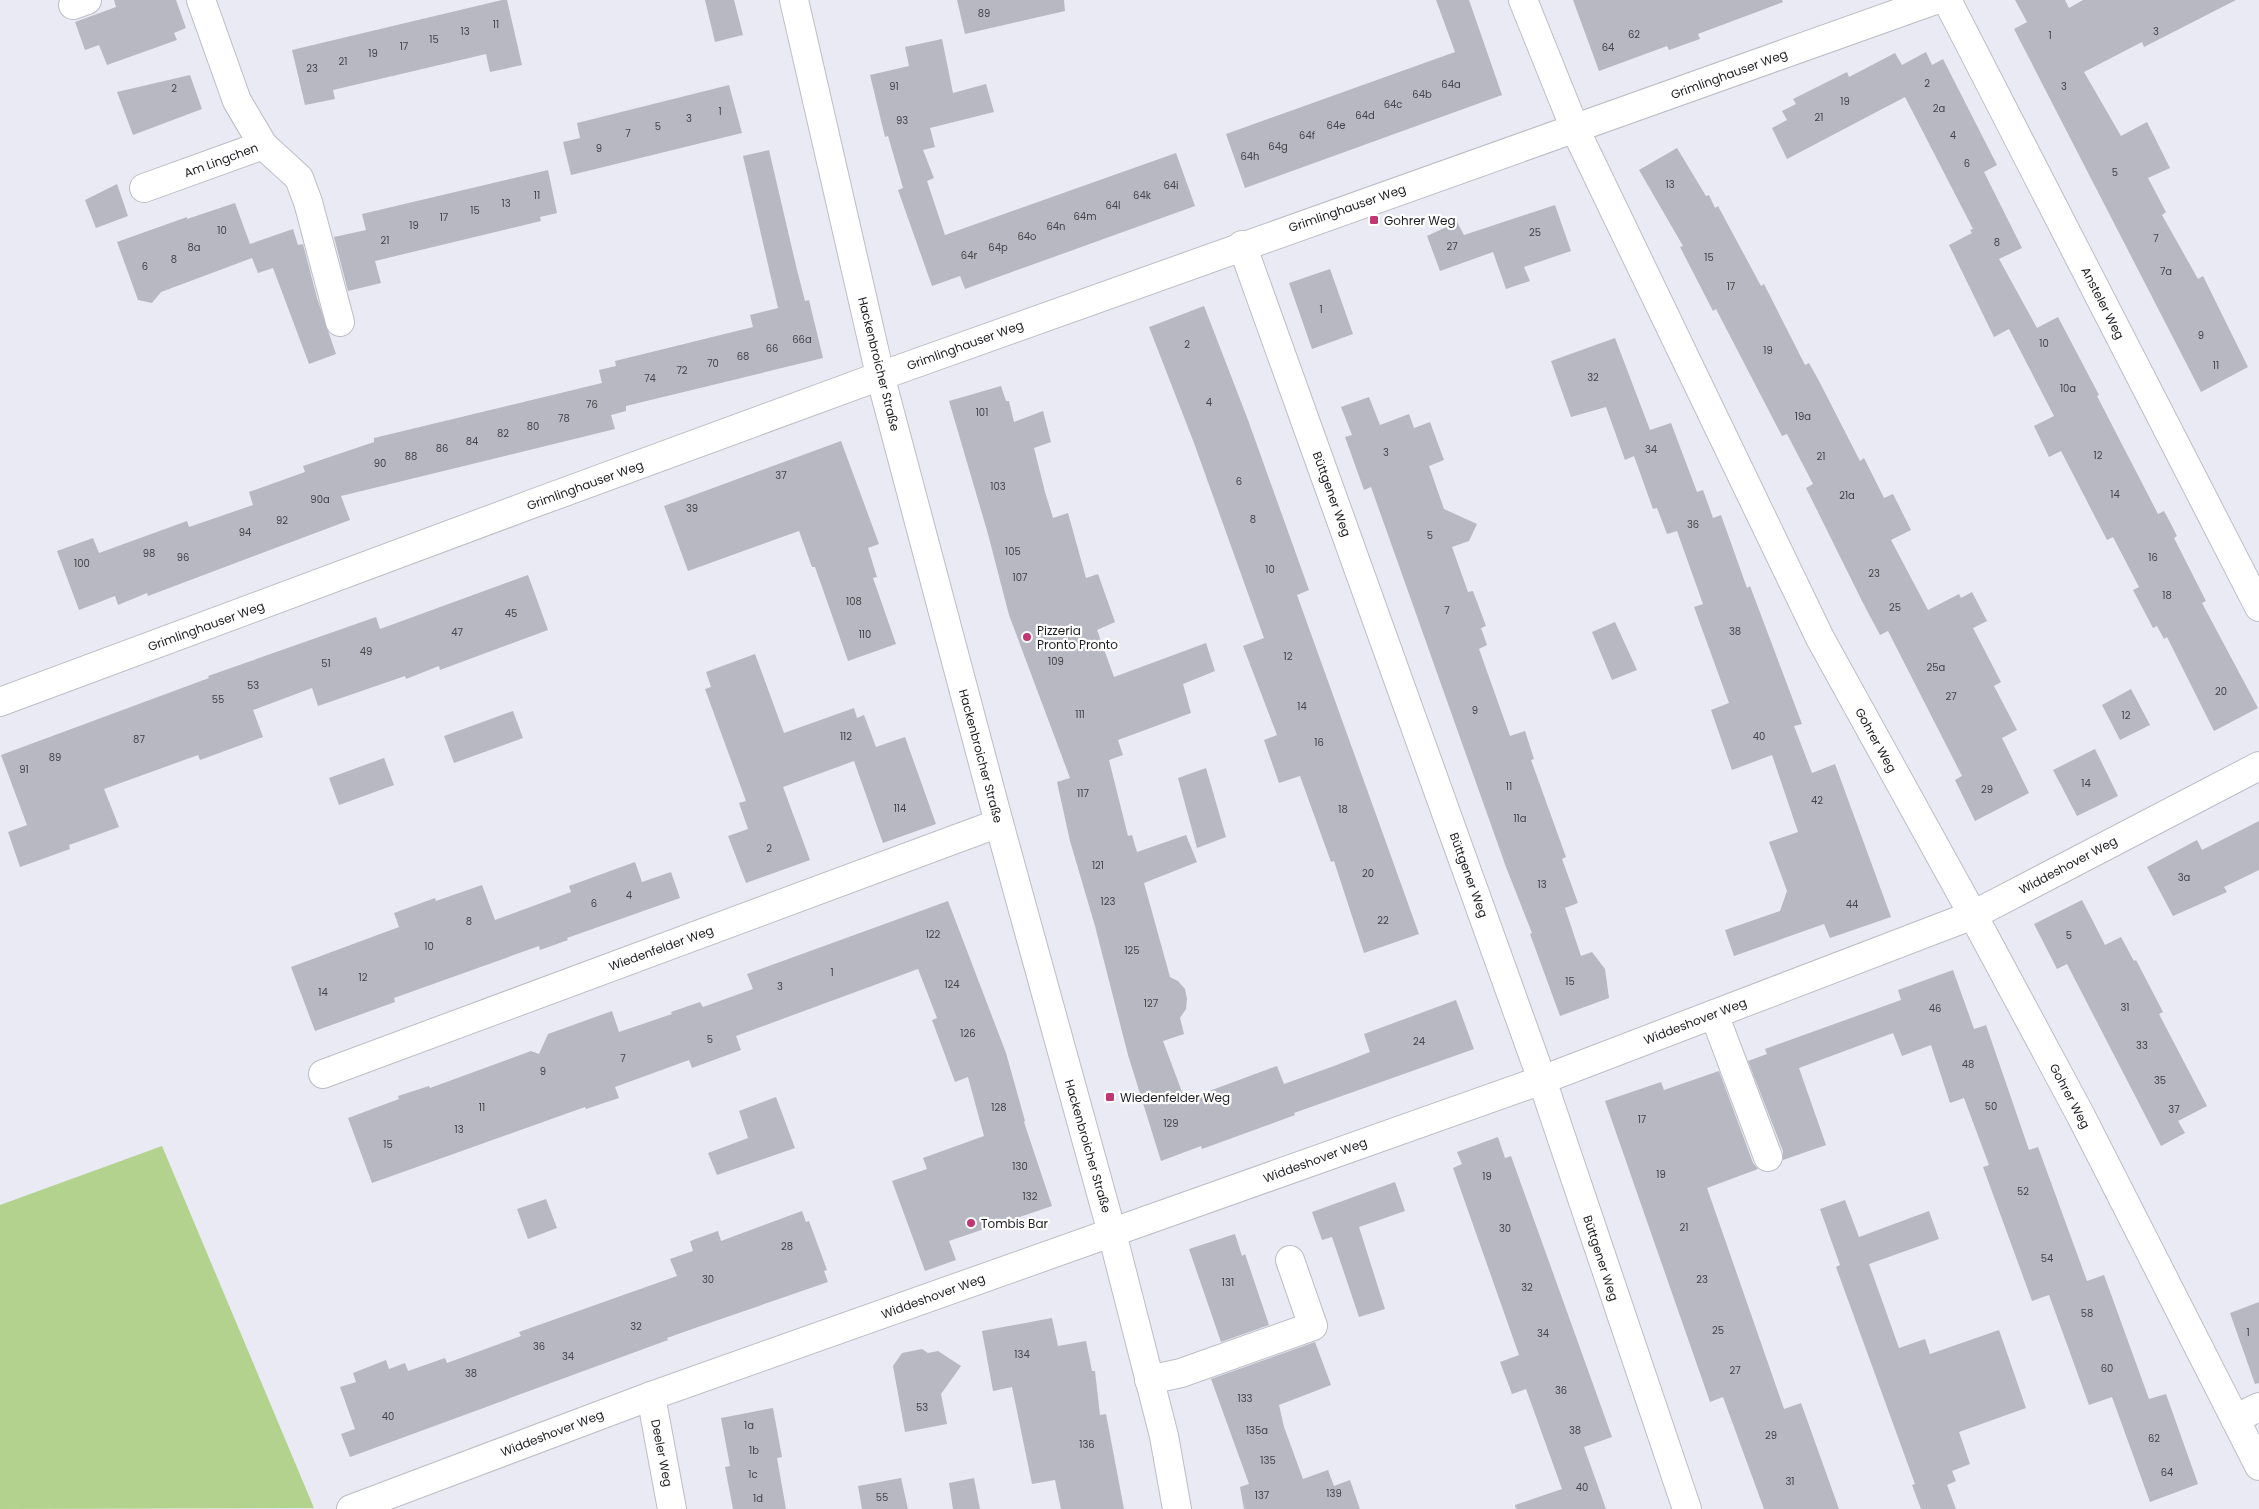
<svg xmlns="http://www.w3.org/2000/svg" width="2259" height="1509" font-family="Poppins,sans-serif">
  <style>
    .green { fill: #b2d28d }
    .building { fill: #b7b8c1 }
    .lines { fill: none; stroke-linecap: round; stroke-linejoin: round }
    .minor-casing { stroke: #bcbdc6; stroke-width: 30 }
    .minor { stroke: #fff; stroke-width: 28 }
    .poi-dot { fill: #c03774; stroke: #fff; stroke-width: 2 }
    .labels { text-anchor: middle; dominant-baseline: central; stroke-width: 4.5; stroke-linejoin: round; paint-order: stroke }
    .number-label { font-size: 10px; fill: #44444a }
    .street-label { font-size: 12px; fill: #1e1e22; stroke: #fff }
    .poi-label { font-size: 12px; fill: #1e1e22; stroke: #fff; text-anchor: start }
  </style>
  <rect width="100%" height="100%" fill="#e9eaf4"/>
  <polygon class="green" points="162,1146 314,1508 0,1509 0,1205"/>
  <g class="building">
    <polygon points="114,0 176,0 186,28 174,33 177,40 107,65 99,45 85,50 75,22 116,7"/>
    <polygon points="502,0 507,0 522,65 490,72 486,54 333,90 335,99 305,105 292,50"/>
    <polygon points="705,0 734,0 743,35 715,42"/>
    <polygon points="957,0 1064,0 1065,11 965,34"/>
    <polygon points="1436,0 1469,0 1502,95 1245,188 1226,134 1455,52"/>
    <polygon points="1573,0 1782,0 1783,2 1698,34 1700,39 1669,50 1667,46 1599,71"/>
    <polygon points="2015,0 2065,0 2069,8 2083,0 2236,0 2144,47 2142,42 2084,72 2121,136 2147,122 2170,168 2148,178 2166,212 2162,215 2198,279 2203,276 2248,367 2201,392 2014,29 2027,22"/>
    <polygon points="942,39 953,93 986,84 994,112 930,128 935,147 923,150 934,178 927,181 945,235 1176,153 1195,206 965,289 960,276 932,286 898,190 903,188 888,136 885,137 870,75 909,66 905,47"/>
    <polygon points="1926,52 1932,65 1943,59 1997,165 1984,172 2022,248 1999,259 2037,328 2058,317 2099,395 2097,396 2158,514 2164,511 2171,524 2177,536 2174,538 2206,601 2202,603 2258,708 2214,731 2167,637 2164,639 2157,626 2153,628 2133,590 2139,587 2113,537 2107,540 2061,451 2049,457 2034,426 2054,416 2009,329 1994,337 1949,245 1972,233 1970,230 1973,229 1905,97 1787,159 1772,128 1787,120 1782,111 1796,104 1793,99 1847,72 1849,77 1895,53 1902,65"/>
    <polygon points="190,75 202,109 133,135 117,92"/>
    <polygon points="729,85 742,133 571,175 563,142 580,138 577,123"/>
    <polygon points="1677,148 1706,196 1709,195 1715,208 1718,206 1761,286 1764,284 1805,365 1809,363 1819,381 1860,461 1864,458 1884,498 1893,494 1911,530 1891,540 1928,610 1959,594 1961,598 1972,592 1987,621 1973,628 2001,682 1994,686 2017,730 2002,738 2029,793 1975,821 1955,780 1962,776 1888,631 1880,635 1863,603 1806,488 1813,484 1787,434 1782,436 1716,309 1713,311 1680,247 1683,246 1639,170"/>
    <polygon points="769,150 797,270 805,301 809,300 823,358 626,406 626,411 611,415 615,429 341,496 350,520 148,596 147,593 118,605 115,596 79,610 57,551 93,538 99,553 187,521 189,527 253,505 249,492 305,472 303,466 374,442 374,438 602,383 599,370 616,366 615,361 753,327 750,315 778,308 743,156"/>
    <polygon points="548,170 557,213 540,217 541,221 375,261 381,283 348,291 334,237 366,230 362,214"/>
    <polygon points="117,184 128,216 96,228 85,200"/>
    <polygon points="235,203 250,244 293,229 298,245 303,244 317,298 336,354 309,364 273,268 258,273 252,258 161,292 152,303 138,300 117,242 187,217 187,219"/>
    <polygon points="1555,205 1571,251 1524,267 1530,281 1506,289 1493,252 1440,271 1427,236 1457,222 1464,235"/>
    <polygon points="1330,269 1353,334 1312,349 1289,283"/>
    <polygon points="1204,306 1248,420 1309,590 1297,595 1419,934 1364,953 1334,861 1331,862 1300,776 1279,783 1264,740 1277,735 1243,646 1264,638 1194,443 1149,327"/>
    <polygon points="1615,338 1650,430 1671,423 1697,492 1703,490 1713,518 1721,515 1747,588 1750,586 1802,724 1794,726 1812,773 1835,764 1891,917 1830,938 1824,924 1734,956 1725,930 1780,911 1787,891 1769,842 1798,832 1772,755 1732,770 1711,710 1729,703 1694,607 1703,604 1677,531 1667,534 1657,508 1653,509 1634,456 1625,460 1606,407 1571,417 1551,361"/>
    <polygon points="1001,386 1006,401 1009,401 1014,422 1043,411 1051,442 1034,448 1045,492 1053,518 1068,513 1086,578 1098,574 1115,622 1097,630 1114,677 1206,643 1215,671 1183,684 1191,713 1118,740 1123,755 1109,760 1128,836 1132,835 1137,852 1186,835 1197,862 1144,883 1170,977 1178,981 1185,989 1187,999 1186,1009 1180,1018 1184,1034 1163,1041 1185,1100 1277,1066 1284,1084 1334,1066 1370,1052 1364,1034 1456,1000 1474,1049 1294,1113 1295,1115 1202,1149 1201,1146 1161,1161 1128,1055 1095,926 1070,841 1057,782 1070,778 1009,615 988,534 949,401"/>
    <polygon points="1369,397 1380,425 1409,414 1414,428 1430,422 1444,460 1429,466 1444,509 1477,524 1469,541 1452,547 1468,592 1473,591 1486,626 1481,628 1487,645 1479,649 1510,736 1525,731 1534,759 1531,760 1566,857 1562,859 1578,903 1565,908 1581,956 1592,952 1605,969 1609,998 1560,1016 1530,934 1532,933 1506,867 1371,487 1364,490 1345,437 1352,435 1341,407"/>
    <polygon points="841,441 879,544 868,548 877,577 873,578 896,644 848,661 815,567 812,567 799,531 688,571 664,506"/>
    <polygon points="528,575 548,630 440,670 439,666 406,679 405,676 318,706 312,688 253,710 263,737 200,760 198,755 104,789 119,827 69,845 70,849 20,867 8,832 27,825 1,755 209,678 208,676 376,617 380,629"/>
    <polygon points="1615,622 1637,670 1612,680 1592,632"/>
    <polygon points="755,654 784,733 854,708 857,718 864,715 876,747 905,737 936,824 883,843 854,761 783,787 810,860 746,883 728,836 748,829 739,803 746,801 705,689 711,687 706,672"/>
    <polygon points="2131,689 2150,725 2120,740 2102,705"/>
    <polygon points="513,711 523,738 454,763 444,736"/>
    <polygon points="2095,749 2118,796 2077,816 2053,770"/>
    <polygon points="384,758 394,785 339,805 329,778"/>
    <polygon points="1206,768 1226,837 1197,848 1178,778"/>
    <polygon points="2259,821 2259,870 2224,887 2227,892 2173,916 2147,867 2197,840 2202,850"/>
    <polygon points="635,862 642,882 671,872 680,898 567,938 568,940 540,950 539,946 394,998 395,1002 315,1031 291,967 399,927 394,913 435,898 436,901 482,885 495,920 571,892 569,886"/>
    <polygon points="2082,900 2105,945 2121,937 2134,961 2136,960 2163,1012 2159,1014 2207,1106 2178,1121 2185,1133 2161,1146 2067,964 2057,969 2034,924"/>
    <polygon points="948,901 1006,1053 1025,1121 1024,1122 1052,1206 949,1241 956,1260 925,1271 892,1181 927,1169 923,1158 984,1136 968,1077 955,1082 932,1020 937,1018 918,969 736,1036 741,1050 692,1068 689,1060 615,1087 619,1098 586,1109 585,1107 372,1183 348,1118 399,1099 398,1096 429,1086 430,1088 531,1051 539,1054 548,1034 612,1011 619,1032 672,1014 671,1012 700,1002 703,1007 753,989 747,974"/>
    <polygon points="1953,970 1974,1029 1986,1025 2029,1150 2038,1147 2087,1281 2104,1275 2149,1399 2166,1394 2198,1484 2150,1502 2112,1397 2089,1405 2049,1295 2032,1301 1983,1167 1989,1165 1964,1098 1950,1103 1931,1045 1902,1056 1893,1033 1799,1068 1826,1145 1783,1160 1783,1151 1748,1061 1767,1054 1765,1049 1901,1000 1898,990"/>
    <polygon points="1719,1071 1753,1163 1758,1169 1707,1188 1784,1409 1801,1403 1839,1509 1764,1509 1723,1397 1710,1402 1605,1101 1661,1082 1664,1090"/>
    <polygon points="776,1097 795,1148 717,1175 708,1153 748,1138 739,1111"/>
    <polygon points="1498,1137 1505,1158 1511,1156 1612,1437 1584,1447 1606,1509 1516,1509 1515,1505 1562,1489 1526,1389 1512,1394 1500,1362 1519,1355 1453,1168 1462,1164 1457,1152"/>
    <polygon points="1395,1182 1405,1211 1359,1227 1385,1309 1359,1317 1332,1237 1322,1240 1312,1212"/>
    <polygon points="546,1199 557,1228 528,1239 517,1209"/>
    <polygon points="1845,1200 1859,1237 1929,1211 1939,1239 1869,1264 1899,1348 1925,1339 1930,1354 1999,1330 2026,1408 1959,1432 1970,1464 1952,1471 1956,1481 1947,1485 1956,1509 1921,1509 1912,1485 1915,1484 1836,1267 1840,1265 1820,1209"/>
    <polygon points="802,1211 806,1222 809,1221 827,1270 824,1271 828,1282 695,1328 667,1338 668,1340 350,1457 341,1434 355,1429 340,1387 356,1382 353,1373 386,1360 389,1369 405,1363 408,1371 445,1358 447,1363 521,1336 519,1332 677,1276 670,1259 693,1251 690,1241 718,1231 721,1241"/>
    <polygon points="1235,1234 1242,1256 1245,1254 1269,1325 1221,1342 1189,1249"/>
    <polygon points="2259,1302 2259,1383 2255,1384 2230,1313"/>
    <polygon points="1052,1318 1058,1346 1086,1341 1092,1371 1095,1371 1100,1415 1106,1414 1124,1509 1061,1509 1055,1480 1032,1484 1012,1387 993,1391 982,1331"/>
    <polygon points="1315,1342 1331,1385 1279,1405 1284,1427 1303,1479 1328,1470 1334,1486 1350,1480 1360,1509 1244,1509 1240,1487 1249,1484 1211,1379"/>
    <polygon points="922,1349 928,1353 938,1351 961,1366 941,1394 947,1424 905,1432 893,1366 902,1353"/>
    <polygon points="773,1408 782,1457 777,1458 786,1509 733,1509 725,1467 730,1466 721,1418"/>
    <polygon points="901,1478 908,1509 862,1509 858,1486"/>
    <polygon points="974,1478 980,1509 953,1509 949,1483"/>
  </g>
  <g class="lines">
    <g class="minor-casing">
      <g id="minor">
        <polyline points="794,0 880,375 999,823 1112,1233 1164,1436 1177,1509"/>
        <polyline points="1523,0 1575,129 1820,638 1973,915 2081,1116 2259,1466"/>
        <polyline points="1947,0 2259,607"/>
        <polyline points="73,5 87,0"/>
        <polyline points="263,145 299,178 308,202 340,322"/>
        <polyline points="144,188 263,145 237,101 201,0"/>
        <polyline points="1242,245 1542,1080 1687,1509"/>
        <path d="M0 702C294 593 588 482 883 375 1233 247 1585 126 1935 0"/>
        <polyline points="1714,1014 1768,1157"/>
        <polyline points="323,1074 999,823"/>
        <polyline points="1149,1380 1181,1373 1313,1326 1290,1260"/>
        <polyline points="651,1396 672,1509"/>
        <polyline points="2235,1419 2259,1407"/>
        <polyline points="351,1509 651,1396 1542,1080 1973,915 2259,766"/>
      </g>
    </g>
    <use href="#minor" class="minor"/>
  </g>
  <g class="poi-dot">
    <rect x="1369" y="215" width="10" height="10" rx="2.5"/>
    <circle cx="1027" cy="637" r="5"/>
    <rect x="1105" y="1092" width="10" height="10" rx="2.5"/>
    <circle cx="971" cy="1223" r="5"/>
  </g>
  <g class="labels">
    <g class="number-label">
      <text x="984" y="13">89</text>
      <text x="496" y="24">11</text>
      <text x="465" y="31">13</text>
      <text x="2156" y="31">3</text>
      <text x="1634" y="34">62</text>
      <text x="2050" y="35">1</text>
      <text x="434" y="39">15</text>
      <text x="404" y="46">17</text>
      <text x="1608" y="47">64</text>
      <text x="373" y="53">19</text>
      <text x="343" y="61">21</text>
      <text x="312" y="68">23</text>
      <text x="1927" y="83">2</text>
      <text x="1451" y="84">64a</text>
      <text x="894" y="86">91</text>
      <text x="2064" y="86">3</text>
      <text x="174" y="88">2</text>
      <text x="1422" y="94">64b</text>
      <text x="1845" y="101">19</text>
      <text x="1393" y="104">64c</text>
      <text x="1939" y="108">2a</text>
      <text x="720" y="111">1</text>
      <text x="1365" y="115">64d</text>
      <text x="1819" y="117">21</text>
      <text x="689" y="118">3</text>
      <text x="902" y="120">93</text>
      <text x="1336" y="125">64e</text>
      <text x="658" y="126">5</text>
      <text x="628" y="133">7</text>
      <text x="1307" y="135">64f</text>
      <text x="1953" y="135">4</text>
      <text x="1278" y="146">64g</text>
      <text x="599" y="148">9</text>
      <text x="1250" y="156">64h</text>
      <text x="1967" y="163">6</text>
      <text x="2115" y="172">5</text>
      <text x="1670" y="184">13</text>
      <text x="1171" y="185">64i</text>
      <text x="537" y="195">11</text>
      <text x="1142" y="195">64k</text>
      <text x="506" y="203">13</text>
      <text x="1113" y="205">64l</text>
      <text x="475" y="210">15</text>
      <text x="1085" y="216">64m</text>
      <text x="444" y="217">17</text>
      <text x="414" y="225">19</text>
      <text x="1056" y="226">64n</text>
      <text x="222" y="230">10</text>
      <text x="1535" y="232">25</text>
      <text x="1027" y="236">64o</text>
      <text x="2156" y="238">7</text>
      <text x="385" y="240">21</text>
      <text x="1997" y="242">8</text>
      <text x="1452" y="246">27</text>
      <text x="194" y="247">8a</text>
      <text x="998" y="247">64p</text>
      <text x="969" y="255">64r</text>
      <text x="1709" y="257">15</text>
      <text x="174" y="259">8</text>
      <text x="145" y="266">6</text>
      <text x="2166" y="271">7a</text>
      <text x="1731" y="286">17</text>
      <text x="1321" y="309">1</text>
      <text x="2201" y="335">9</text>
      <text x="802" y="339">66a</text>
      <text x="2044" y="343">10</text>
      <text x="1187" y="344">2</text>
      <text x="772" y="348">66</text>
      <text x="1768" y="350">19</text>
      <text x="743" y="356">68</text>
      <text x="713" y="363">70</text>
      <text x="2216" y="365">11</text>
      <text x="682" y="370">72</text>
      <text x="1593" y="377">32</text>
      <text x="650" y="378">74</text>
      <text x="2068" y="388">10a</text>
      <text x="1209" y="402">4</text>
      <text x="592" y="404">76</text>
      <text x="982" y="412">101</text>
      <text x="1803" y="416">19a</text>
      <text x="564" y="418">78</text>
      <text x="533" y="426">80</text>
      <text x="503" y="433">82</text>
      <text x="472" y="441">84</text>
      <text x="442" y="448">86</text>
      <text x="1651" y="449">34</text>
      <text x="1386" y="452">3</text>
      <text x="2098" y="455">12</text>
      <text x="411" y="456">88</text>
      <text x="1821" y="456">21</text>
      <text x="380" y="463">90</text>
      <text x="781" y="475">37</text>
      <text x="1239" y="481">6</text>
      <text x="998" y="486">103</text>
      <text x="2115" y="494">14</text>
      <text x="1847" y="495">21a</text>
      <text x="320" y="499">90a</text>
      <text x="692" y="508">39</text>
      <text x="1253" y="519">8</text>
      <text x="282" y="520">92</text>
      <text x="1693" y="524">36</text>
      <text x="245" y="532">94</text>
      <text x="1430" y="535">5</text>
      <text x="1013" y="551">105</text>
      <text x="149" y="553">98</text>
      <text x="183" y="557">96</text>
      <text x="2153" y="557">16</text>
      <text x="82" y="563">100</text>
      <text x="1270" y="569">10</text>
      <text x="1874" y="573">23</text>
      <text x="1020" y="577">107</text>
      <text x="2167" y="595">18</text>
      <text x="854" y="601">108</text>
      <text x="1895" y="607">25</text>
      <text x="1447" y="610">7</text>
      <text x="511" y="613">45</text>
      <text x="1735" y="631">38</text>
      <text x="457" y="632">47</text>
      <text x="865" y="634">110</text>
      <text x="366" y="651">49</text>
      <text x="1288" y="656">12</text>
      <text x="1056" y="661">109</text>
      <text x="326" y="663">51</text>
      <text x="1936" y="667">25a</text>
      <text x="253" y="685">53</text>
      <text x="2221" y="691">20</text>
      <text x="1951" y="696">27</text>
      <text x="218" y="699">55</text>
      <text x="1302" y="706">14</text>
      <text x="1475" y="710">9</text>
      <text x="1080" y="714">111</text>
      <text x="2126" y="715">12</text>
      <text x="846" y="736">112</text>
      <text x="1759" y="736">40</text>
      <text x="139" y="739">87</text>
      <text x="1319" y="742">16</text>
      <text x="55" y="757">89</text>
      <text x="24" y="769">91</text>
      <text x="2086" y="783">14</text>
      <text x="1509" y="786">11</text>
      <text x="1987" y="789">29</text>
      <text x="1083" y="793">117</text>
      <text x="1817" y="800">42</text>
      <text x="900" y="808">114</text>
      <text x="1343" y="809">18</text>
      <text x="1520" y="818">11a</text>
      <text x="769" y="848">2</text>
      <text x="1098" y="865">121</text>
      <text x="1368" y="873">20</text>
      <text x="2184" y="877">3a</text>
      <text x="1542" y="884">13</text>
      <text x="629" y="895">4</text>
      <text x="1108" y="901">123</text>
      <text x="594" y="903">6</text>
      <text x="1852" y="904">44</text>
      <text x="1383" y="920">22</text>
      <text x="469" y="921">8</text>
      <text x="933" y="934">122</text>
      <text x="2069" y="935">5</text>
      <text x="429" y="946">10</text>
      <text x="1132" y="950">125</text>
      <text x="832" y="972">1</text>
      <text x="363" y="977">12</text>
      <text x="1570" y="981">15</text>
      <text x="952" y="984">124</text>
      <text x="780" y="986">3</text>
      <text x="323" y="992">14</text>
      <text x="1151" y="1003">127</text>
      <text x="2125" y="1007">31</text>
      <text x="1935" y="1008">46</text>
      <text x="968" y="1033">126</text>
      <text x="710" y="1039">5</text>
      <text x="1419" y="1041">24</text>
      <text x="2142" y="1045">33</text>
      <text x="623" y="1058">7</text>
      <text x="1968" y="1064">48</text>
      <text x="543" y="1071">9</text>
      <text x="2160" y="1080">35</text>
      <text x="1991" y="1106">50</text>
      <text x="482" y="1107">11</text>
      <text x="999" y="1107">128</text>
      <text x="2174" y="1109">37</text>
      <text x="1642" y="1119">17</text>
      <text x="1171" y="1123">129</text>
      <text x="459" y="1129">13</text>
      <text x="388" y="1144">15</text>
      <text x="1020" y="1166">130</text>
      <text x="1661" y="1174">19</text>
      <text x="1487" y="1176">19</text>
      <text x="2023" y="1191">52</text>
      <text x="1030" y="1196">132</text>
      <text x="1684" y="1227">21</text>
      <text x="1505" y="1228">30</text>
      <text x="787" y="1246">28</text>
      <text x="2047" y="1258">54</text>
      <text x="708" y="1279">30</text>
      <text x="1702" y="1279">23</text>
      <text x="1228" y="1282">131</text>
      <text x="1527" y="1287">32</text>
      <text x="2087" y="1313">58</text>
      <text x="636" y="1326">32</text>
      <text x="1718" y="1330">25</text>
      <text x="2248" y="1332">1</text>
      <text x="1543" y="1333">34</text>
      <text x="539" y="1346">36</text>
      <text x="1022" y="1354">134</text>
      <text x="568" y="1356">34</text>
      <text x="2107" y="1368">60</text>
      <text x="1735" y="1370">27</text>
      <text x="471" y="1373">38</text>
      <text x="1561" y="1390">36</text>
      <text x="1245" y="1398">133</text>
      <text x="922" y="1407">53</text>
      <text x="388" y="1416">40</text>
      <text x="749" y="1425">1a</text>
      <text x="1257" y="1430">135a</text>
      <text x="1575" y="1430">38</text>
      <text x="1771" y="1435">29</text>
      <text x="2154" y="1438">62</text>
      <text x="1087" y="1444">136</text>
      <text x="754" y="1450">1b</text>
      <text x="1268" y="1460">135</text>
      <text x="2167" y="1472">64</text>
      <text x="753" y="1474">1c</text>
      <text x="1790" y="1481">31</text>
      <text x="1582" y="1487">40</text>
      <text x="1334" y="1493">139</text>
      <text x="1262" y="1495">137</text>
      <text x="882" y="1497">55</text>
      <text x="758" y="1498">1d</text>
    </g>
    <g class="street-label">
      <text transform="translate(1729 74) rotate(-20)">Grimlinghauser Weg</text>
      <text transform="translate(221 160) rotate(-20)">Am Lingchen</text>
      <text transform="translate(1347 208) rotate(-19)">Grimlinghauser Weg</text>
      <text transform="translate(2103 303) rotate(63)">Ansteler Weg</text>
      <text transform="translate(965 345) rotate(-20)">Grimlinghauser Weg</text>
      <text transform="translate(879 364) rotate(76)">Hackenbroicher Straße</text>
      <text transform="translate(585 485) rotate(-20)">Grimlinghauser Weg</text>
      <text transform="translate(1332 494) rotate(70)">Büttgener Weg</text>
      <text transform="translate(206 626) rotate(-20)">Grimlinghauser Weg</text>
      <text transform="translate(1876 740) rotate(61)">Gohrer Weg</text>
      <text transform="translate(981 756) rotate(75)">Hackenbroicher Straße</text>
      <text transform="translate(2068 865) rotate(-28)">Widdeshover Weg</text>
      <text transform="translate(1469 875) rotate(70)">Büttgener Weg</text>
      <text transform="translate(661 948) rotate(-20)">Wiedenfelder Weg</text>
      <text transform="translate(1695 1021) rotate(-21)">Widdeshover Weg</text>
      <text transform="translate(2070 1096) rotate(62)">Gohrer Weg</text>
      <text transform="translate(1088 1146) rotate(74)">Hackenbroicher Straße</text>
      <text transform="translate(1315 1160) rotate(-20)">Widdeshover Weg</text>
      <text transform="translate(1601 1258) rotate(72)">Büttgener Weg</text>
      <text transform="translate(933 1296) rotate(-20)">Widdeshover Weg</text>
      <text transform="translate(552 1433) rotate(-21)">Widdeshover Weg</text>
      <text transform="translate(662 1453) rotate(79)">Deeler Weg</text>
    </g>
    <g class="poi-label">
      <text x="1384" y="220">Gohrer Weg</text>
      <text x="1037" y="630">Pizzeria<tspan x="1037" dy="14">Pronto Pronto</tspan></text>
      <text x="1120" y="1097">Wiedenfelder Weg</text>
      <text x="981" y="1223">Tombis Bar</text>
    </g>
  </g>
</svg>
